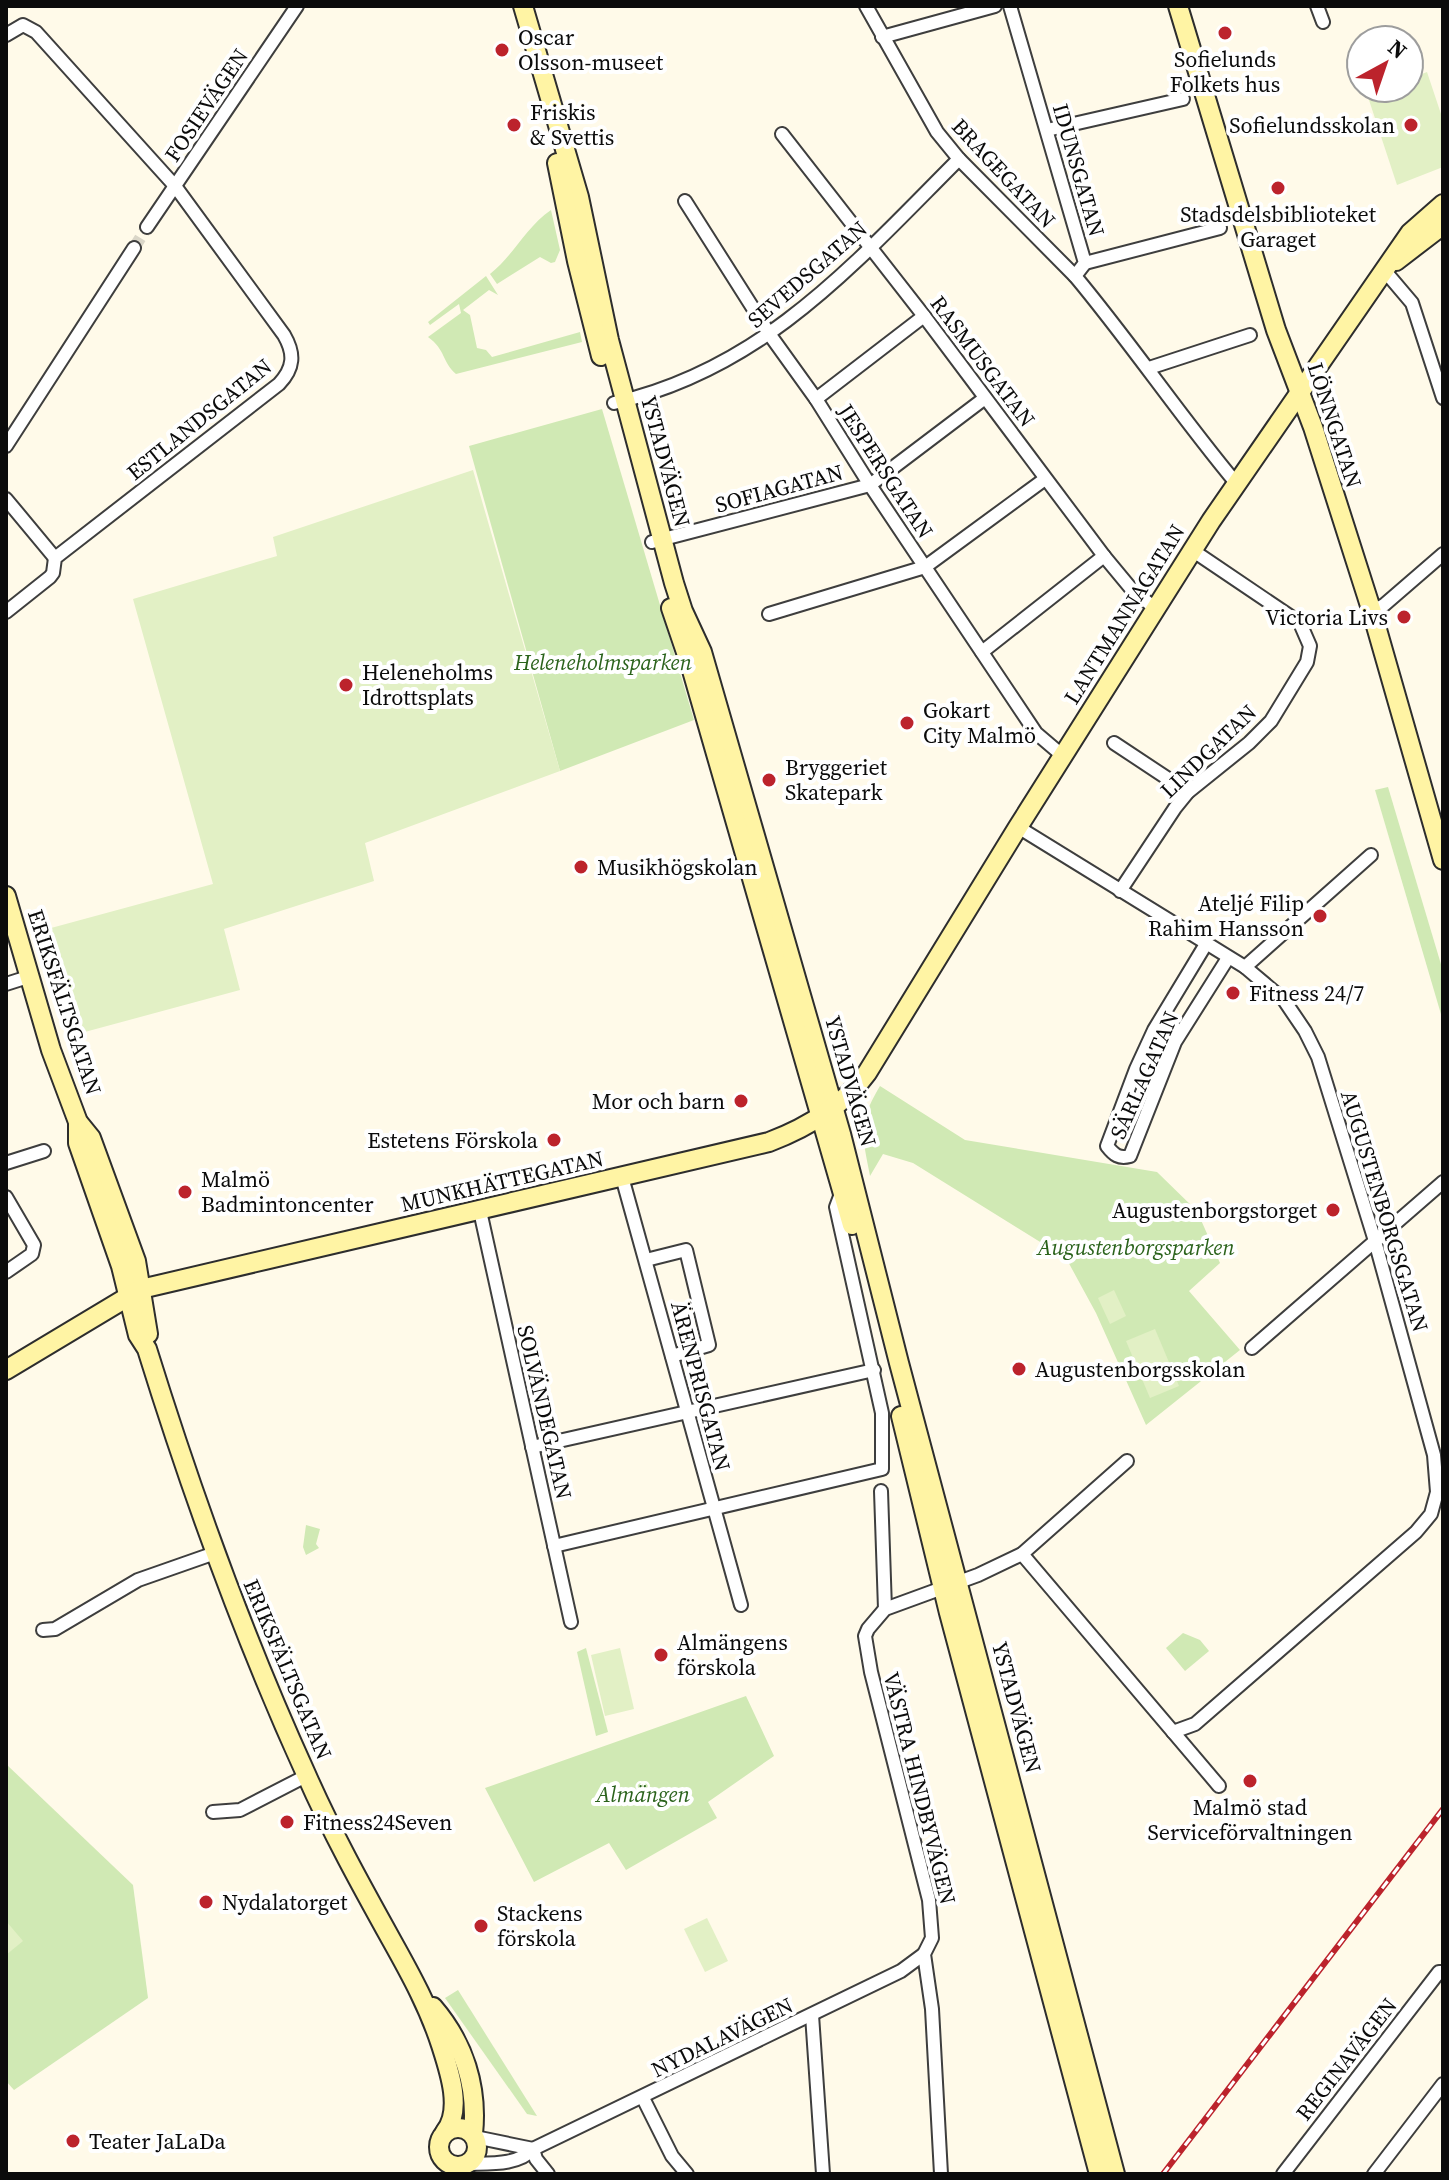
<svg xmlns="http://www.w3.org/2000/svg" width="1449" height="2180" font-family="'Source Serif 4',serif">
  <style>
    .green { fill: #d0e9b4 }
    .pitch { fill: #e2f0c5 }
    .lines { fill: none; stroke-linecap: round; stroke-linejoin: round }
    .street-tunnel { stroke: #dad6c8; stroke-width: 12; stroke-dasharray: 12 6; stroke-linecap: butt }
    .street-casing { stroke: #3e3e3e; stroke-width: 16 }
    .secondary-casing { stroke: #2d2d2d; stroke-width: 22 }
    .street { stroke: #fff; stroke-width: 12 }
    .secondary { stroke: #fff4a4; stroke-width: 18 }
    .rail-casing { stroke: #bc232c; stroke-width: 6 }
    .rail { stroke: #fff; stroke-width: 3; stroke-dasharray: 9; stroke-linecap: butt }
    .poi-dot { fill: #bc232c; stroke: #fff; stroke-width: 3 }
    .labels { text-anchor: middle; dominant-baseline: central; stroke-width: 8; stroke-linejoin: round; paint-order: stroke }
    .poi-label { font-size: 22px; fill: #0b0b0b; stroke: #fff; text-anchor: start }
    .street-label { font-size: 22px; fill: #0b0b0b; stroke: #fff }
    .park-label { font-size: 22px; font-style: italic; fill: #2b631c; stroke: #fff }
  </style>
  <rect width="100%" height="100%" fill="#fffae9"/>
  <g class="green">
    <path d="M551 210 560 250 555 262 551 263 540 257 497 284 490 274C514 255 526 227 551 210Z"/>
    <path d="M486 276 498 295 489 290 463 310 470 315 477 348 486 350 492 357 580 332 582 342 456 374C442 362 446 350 428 337L461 313 459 304 430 325 428 322Z"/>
    <polygon points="602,409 694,720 560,771 469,446"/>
    <polygon points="1388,787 1443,971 1443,1021 1375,790"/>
    <path d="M880 1086 965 1140 1157 1172 1197 1211 1220 1263 1189 1291 1240 1350 1146 1425 1096 1313 1066 1258 913 1163 883 1154 870 1176C862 1133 857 1125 880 1086Z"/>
    <polygon points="306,1525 320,1529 316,1544 319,1548 306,1555 303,1547"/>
    <polygon points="1183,1633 1200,1640 1209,1651 1185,1671 1166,1648"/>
    <polygon points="586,1648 608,1732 596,1736 577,1652"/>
    <polygon points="746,1696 774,1756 708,1802 717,1818 626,1870 609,1843 534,1882 485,1788"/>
    <polygon points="6,1764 133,1885 148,1998 14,2090 6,2081"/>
    <polygon points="458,1990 537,2116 527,2114 445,1998"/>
  </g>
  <g class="pitch">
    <polygon points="1427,72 1443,120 1443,167 1397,185 1367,94 1384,88 1409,88 1409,79"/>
    <polygon points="473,470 560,771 365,843 374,881 224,929 240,990 70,1036 40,931 213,884 133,599 277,556 273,537"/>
    <polygon points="1114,1290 1126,1316 1110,1324 1098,1298"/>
    <polygon points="1155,1329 1179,1386 1150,1398 1126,1341"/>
    <polygon points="620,1648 634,1709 605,1716 591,1655"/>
    <polygon points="707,1918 728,1961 705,1972 684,1929"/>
    <polygon points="6,1921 23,1941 6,1955"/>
  </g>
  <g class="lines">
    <polyline class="street-tunnel" points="134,248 147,227"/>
    <g class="street-casing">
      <g id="street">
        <polyline points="866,6 937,132 959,159 1075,276"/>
        <path d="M1010 6 1085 263 1075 276C1131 343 1180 416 1236 483"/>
        <polyline points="1317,6 1323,22"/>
        <path d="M6 35 23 25 36 32 175 186 284 335C295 354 294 368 279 384L55 558 53 573 50 577 6 612"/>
        <polyline points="882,37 995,6"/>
        <polyline points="1047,130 1183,99"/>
        <polyline points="782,134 924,316 1104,556 1133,591 1155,608"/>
        <polyline points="685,201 770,335 816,399 870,485 1036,733 1063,756"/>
        <polyline points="147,227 297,6"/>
        <polyline points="1085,263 1220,228"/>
        <polyline points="1384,270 1412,303 1443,398"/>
        <polyline points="1149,368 1250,335"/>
        <polyline points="816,399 924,316"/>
        <path d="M614 403C764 369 855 263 959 159"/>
        <polyline points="6,446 134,248"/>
        <polyline points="6,499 55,558"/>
        <polyline points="652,542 870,485 985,398"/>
        <polyline points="1372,612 1384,605 1443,554"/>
        <polyline points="769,614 925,567 1045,479"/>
        <polyline points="982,652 1104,556"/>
        <polyline points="1114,743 1188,792"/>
        <polyline points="1018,827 1245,967 1284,1000 1305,1031 1318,1057 1375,1241 1434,1455 1437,1492 1431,1514 1416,1532 1195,1724 1173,1732"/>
        <polyline points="1120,891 1175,808 1188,792 1249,743 1271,721 1307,662 1310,646 1300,623 1192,550"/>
        <path d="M1206 944 1154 1030 1136 1069 1107 1146C1114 1155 1119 1159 1130 1156L1175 1042 1228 958"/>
        <polyline points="1245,967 1371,855"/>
        <polyline points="6,984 28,977"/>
        <polyline points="6,1163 44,1151"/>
        <polyline points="622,1177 741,1605"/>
        <polyline points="6,1197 34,1245 32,1254 6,1272"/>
        <polyline points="480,1211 571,1622"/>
        <polyline points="646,1260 686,1250 709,1345 672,1356"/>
        <polyline points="1252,1348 1443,1182"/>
        <polyline points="532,1447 874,1370"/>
        <polyline points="881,1491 885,1609"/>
        <polyline points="554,1546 882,1469 882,1413 836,1207 842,1191"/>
        <polyline points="1022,1554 1219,1786"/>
        <polyline points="43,1630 55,1629 138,1580 215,1553"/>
        <polyline points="213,1812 240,1810 306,1776"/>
        <polyline points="812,2015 823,2174"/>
        <polyline points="643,2098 672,2156 687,2174"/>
        <polyline points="475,2137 533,2149"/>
        <polyline points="533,2149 536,2159 548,2174"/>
        <path d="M466 2164C487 2163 518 2166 533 2149L901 1971 924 1954"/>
        <polyline points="941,2174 932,2009 924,1954 932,1938 929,1900 871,1672 865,1636 868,1629 885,1609 978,1575 1022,1554 1127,1461"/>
        <polyline points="1283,2174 1439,1972 1443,1972"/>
        <polyline points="1374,2174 1443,2084"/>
      </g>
    </g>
    <g class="secondary-casing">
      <g id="secondary">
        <polyline points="523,6 579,197 609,340 674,583 683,611 702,652 841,1134 899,1363 1115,2174"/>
        <polyline points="1178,6 1276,330 1313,427 1372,612 1443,860"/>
        <polyline points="557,163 577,261 601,356"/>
        <polyline points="1396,261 1443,225"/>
        <polyline points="671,608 691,667 852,1225"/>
        <polyline points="6,896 51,1050 78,1122 91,1138 136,1261 148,1334"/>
        <path d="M78 1122V1143L121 1266 138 1335 147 1349C192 1494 243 1636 306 1774 331 1831 362 1887 392 1941 411 1975 429 2008 441 2045 449 2070 463 2110 445 2132"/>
        <path d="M6 1370 141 1289 769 1142C806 1128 843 1106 867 1073L1018 827 1211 521 1410 233 1443 204"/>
        <polyline points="901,1416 949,1613 1099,2174"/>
        <path d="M433 2007C464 2043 478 2087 473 2134"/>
        <circle cx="458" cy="2147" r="19"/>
      </g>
    </g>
    <use href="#street" class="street"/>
    <use href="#secondary" class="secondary"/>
    <g class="rail-casing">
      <polyline id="rail" points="1163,2174 1443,1809"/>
    </g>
    <use href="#rail" class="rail"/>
  </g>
  <g class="poi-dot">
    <circle cx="1225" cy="33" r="8"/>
    <circle cx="502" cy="50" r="8"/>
    <circle cx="514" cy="125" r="8"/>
    <circle cx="1411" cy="125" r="8"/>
    <circle cx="1278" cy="188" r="8"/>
    <circle cx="1404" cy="617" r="8"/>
    <circle cx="346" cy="685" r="8"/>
    <circle cx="907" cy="723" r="8"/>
    <circle cx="769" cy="780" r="8"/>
    <circle cx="581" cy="867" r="8"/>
    <circle cx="1320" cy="916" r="8"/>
    <circle cx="1233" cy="993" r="8"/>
    <circle cx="741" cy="1101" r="8"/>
    <circle cx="554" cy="1140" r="8"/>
    <circle cx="185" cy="1192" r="8"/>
    <circle cx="1333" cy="1210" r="8"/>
    <circle cx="1019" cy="1369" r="8"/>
    <circle cx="661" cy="1655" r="8"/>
    <circle cx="1250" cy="1781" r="8"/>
    <circle cx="287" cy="1822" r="8"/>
    <circle cx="206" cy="1902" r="8"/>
    <circle cx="481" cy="1926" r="8"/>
    <circle cx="73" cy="2141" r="8"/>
  </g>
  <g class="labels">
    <g class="poi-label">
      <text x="518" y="37">Oscar<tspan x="518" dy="25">Olsson-museet</tspan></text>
      <text x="1225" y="59" text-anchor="middle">Sofielunds<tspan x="1225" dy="25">Folkets hus</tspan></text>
      <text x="530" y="112">Friskis<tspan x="530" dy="25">&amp; Svettis</tspan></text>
      <text x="1395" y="125" text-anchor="end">Sofielundsskolan</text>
      <text x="1278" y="214" text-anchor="middle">Stadsdelsbiblioteket<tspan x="1278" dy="25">Garaget</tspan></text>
      <text x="1388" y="617" text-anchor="end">Victoria Livs</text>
      <text x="362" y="672">Heleneholms<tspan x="362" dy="25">Idrottsplats</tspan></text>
      <text x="923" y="710">Gokart<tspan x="923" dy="25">City Malmö</tspan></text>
      <text x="785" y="767">Bryggeriet<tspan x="785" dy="25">Skatepark</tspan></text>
      <text x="597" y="867">Musikhögskolan</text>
      <text x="1304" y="903" text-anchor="end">Ateljé Filip<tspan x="1304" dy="25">Rahim Hansson</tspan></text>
      <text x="1249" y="993">Fitness 24/7</text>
      <text x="725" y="1101" text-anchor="end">Mor och barn</text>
      <text x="538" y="1140" text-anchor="end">Estetens Förskola</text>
      <text x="201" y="1179">Malmö<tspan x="201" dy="25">Badmintoncenter</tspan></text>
      <text x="1317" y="1210" text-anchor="end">Augustenborgstorget</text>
      <text x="1035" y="1369">Augustenborgsskolan</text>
      <text x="677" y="1642">Almängens<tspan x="677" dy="25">förskola</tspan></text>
      <text x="1250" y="1807" text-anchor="middle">Malmö stad<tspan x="1250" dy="25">Serviceförvaltningen</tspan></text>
      <text x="303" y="1822">Fitness24Seven</text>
      <text x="222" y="1902">Nydalatorget</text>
      <text x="497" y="1913">Stackens<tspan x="497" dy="25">förskola</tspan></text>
      <text x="89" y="2141">Teater JaLaDa</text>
    </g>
    <g class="street-label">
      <text transform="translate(206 105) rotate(-56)">FOSIEVÄGEN</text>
      <text transform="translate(1079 170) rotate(74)">IDUNSGATAN</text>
      <text transform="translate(1004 173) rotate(47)">BRAGEGATAN</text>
      <text transform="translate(807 274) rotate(-41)">SEVEDSGATAN</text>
      <text transform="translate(983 361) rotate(53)">RASMUSGATAN</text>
      <text transform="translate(199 419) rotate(-39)">ESTLANDSGATAN</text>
      <text transform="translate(1335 425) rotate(72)">LÖNNGATAN</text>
      <text transform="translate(666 461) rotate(75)">YSTADVÄGEN</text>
      <text transform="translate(886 471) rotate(57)">JESPERSGATAN</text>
      <text transform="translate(779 488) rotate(-15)">SOFIAGATAN</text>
      <text transform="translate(1124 614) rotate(-58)">LANTMANNAGATAN</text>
      <text transform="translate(1208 751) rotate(-44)">LINDGATAN</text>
      <text transform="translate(65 1002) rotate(72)">ERIKSFÄLTSGATAN</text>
      <text transform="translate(1144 1075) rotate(-66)">SÄRLAGATAN</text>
      <text transform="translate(851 1081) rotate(74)">YSTADVÄGEN</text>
      <text transform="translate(502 1181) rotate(-13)">MUNKHÄTTEGATAN</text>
      <text transform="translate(1385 1211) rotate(73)">AUGUSTENBORGSGATAN</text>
      <text transform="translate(701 1386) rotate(75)">ÄRENPRISGATAN</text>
      <text transform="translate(545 1412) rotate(77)">SOLVÄNDEGATAN</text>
      <text transform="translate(288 1669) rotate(67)">ERIKSFÄLTSGATAN</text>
      <text transform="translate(1017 1707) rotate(75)">YSTADVÄGEN</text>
      <text transform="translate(920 1788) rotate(76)">VÄSTRA HINDBYVÄGEN</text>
      <text transform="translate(722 2037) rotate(-26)">NYDALAVÄGEN</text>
      <text transform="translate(1346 2059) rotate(-52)">REGINAVÄGEN</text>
    </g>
    <g class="park-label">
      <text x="603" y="662">Heleneholmsparken</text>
      <text x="1136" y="1247">Augustenborgsparken</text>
      <text x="643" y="1794">Almängen</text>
    </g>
  </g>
  <rect width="1449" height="2180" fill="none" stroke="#0b0b0b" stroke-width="16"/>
  <g transform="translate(1385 64) rotate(40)"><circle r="38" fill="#ffffff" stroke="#9d9d9d" stroke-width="2"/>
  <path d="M0-6L14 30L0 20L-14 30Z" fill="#bc232c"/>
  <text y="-12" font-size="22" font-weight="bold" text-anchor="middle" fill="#0b0b0b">N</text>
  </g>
</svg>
